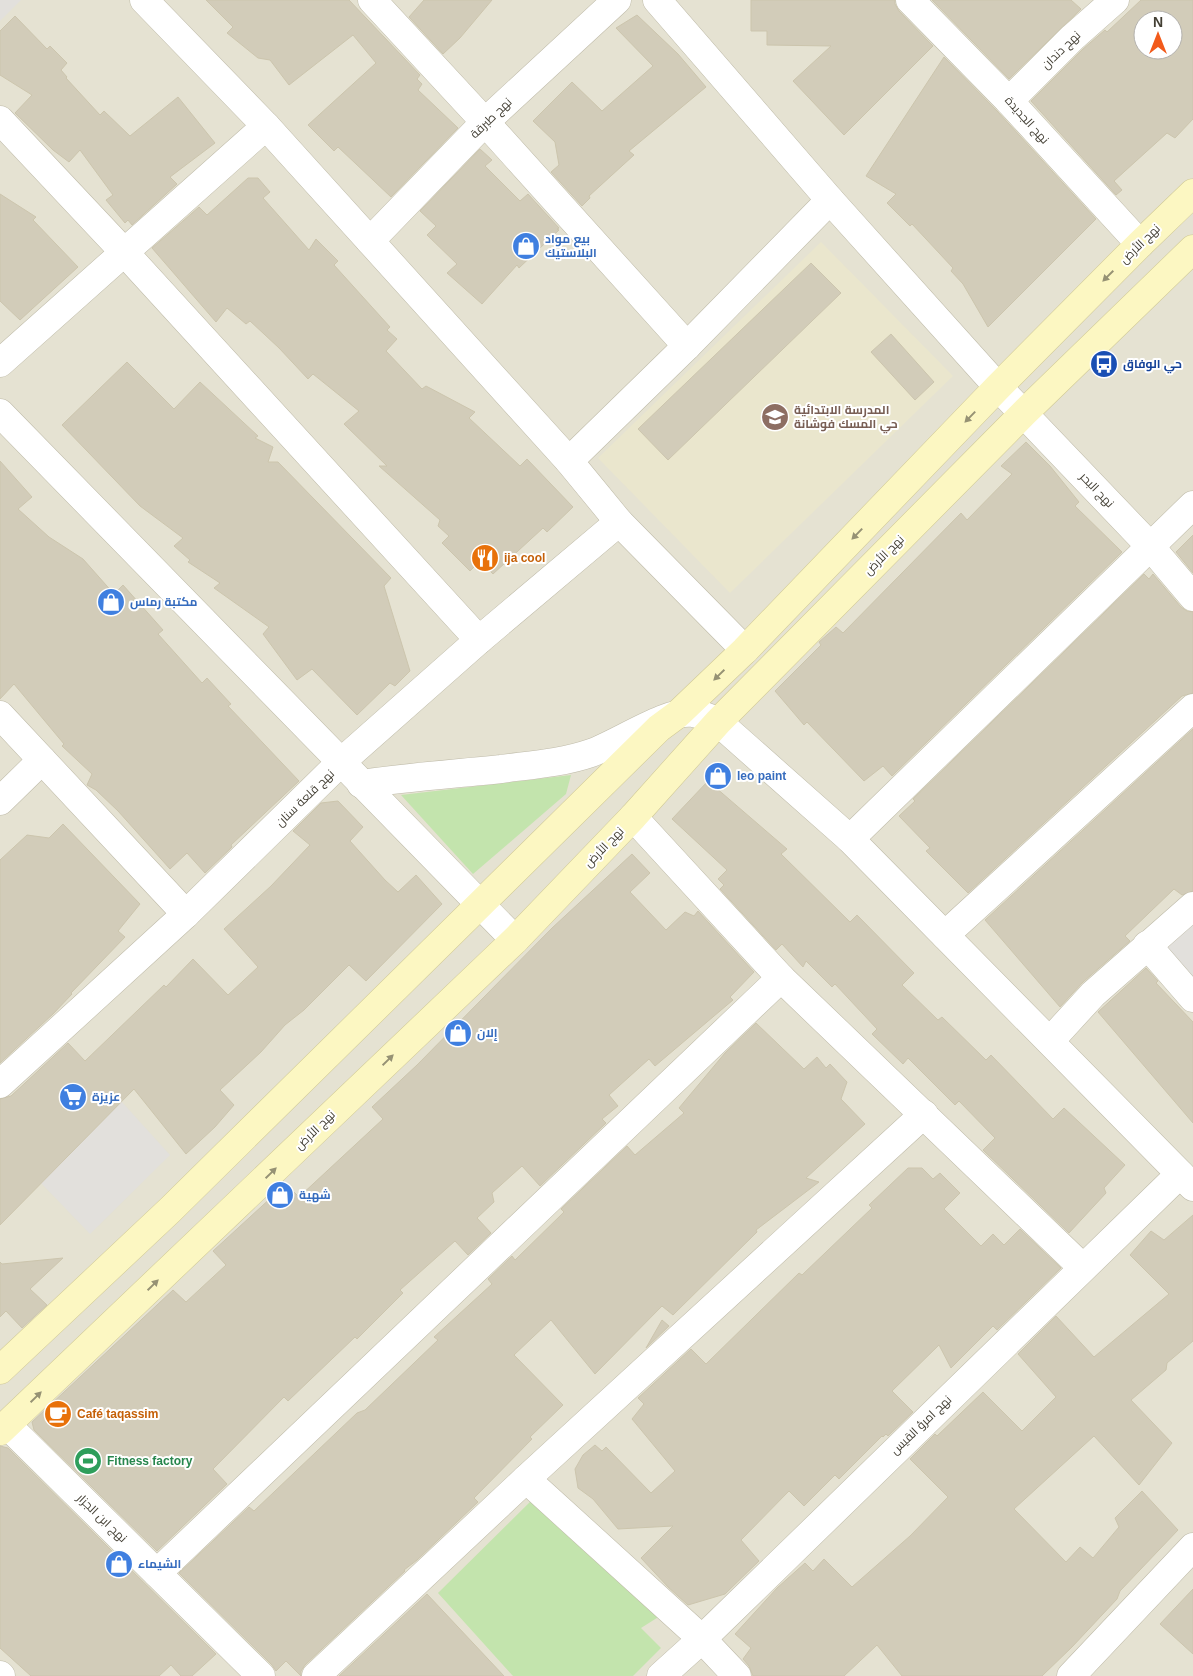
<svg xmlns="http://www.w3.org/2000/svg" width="1193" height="1676" font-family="Helvetica,Cairo,sans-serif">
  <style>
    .residential { fill: #e5e2d2; fill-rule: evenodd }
    .education { fill: #eae6cd }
    .green { fill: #c3e4ad }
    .parking { fill: #e2e0dc }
    .building { fill: #d2ccb9; stroke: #ccc5ad; fill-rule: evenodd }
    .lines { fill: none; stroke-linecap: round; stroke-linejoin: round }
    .street-casing { stroke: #bfbba9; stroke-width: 29 }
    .secondary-casing { stroke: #d0c995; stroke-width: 29 }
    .street { stroke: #fff; stroke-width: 28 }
    .secondary { stroke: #fcf7c2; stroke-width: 28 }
    .oneway { fill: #969274 }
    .labels { text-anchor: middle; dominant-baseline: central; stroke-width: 4; stroke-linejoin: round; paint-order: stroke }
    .street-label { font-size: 12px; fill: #433f34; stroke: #fff }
    .shop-label { font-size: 12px; font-weight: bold; fill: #366cbe; stroke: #fff; text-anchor: start }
    .transit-label { font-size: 12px; font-weight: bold; fill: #164399; stroke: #fff; text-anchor: start }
    .education-label { font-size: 12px; font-weight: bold; fill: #785e54; stroke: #fff; text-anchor: start }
    .food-label { font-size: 12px; font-weight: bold; fill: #c56008; stroke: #fff; text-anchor: start }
    .leisure-label { font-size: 12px; font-weight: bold; fill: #27864d; stroke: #fff; text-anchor: start }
  </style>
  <rect width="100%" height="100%" fill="#f1efe3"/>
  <path class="residential" d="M0 0H1193V1676H0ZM1143 20H1173V50H1143Z"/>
  <polygon class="education" points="821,242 953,376 730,593 598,458"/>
  <g class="green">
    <polygon points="571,775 566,794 473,874 401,795"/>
    <polygon points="534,1498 660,1616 641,1628 661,1648 633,1676 513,1676 438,1593"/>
  </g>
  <g class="parking">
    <polygon points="0,0 21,0 0,21"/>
    <polygon points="1193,918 1193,979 1162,946"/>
    <polygon points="121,1101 170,1155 90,1234 41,1183"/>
  </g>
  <g class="building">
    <polygon points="206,0 349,0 420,75 417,79 422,84 418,90 458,128 391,197 338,147 334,151 308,125 376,63 353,35 289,85 270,60 258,58 227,33 233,27"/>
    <polygon points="424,0 492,0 460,38 443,54 409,17"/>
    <polygon points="751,0 895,0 895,4 899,11 933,46 844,135 793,81 831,46 767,45 767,31 751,31"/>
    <polygon points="932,0 1071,0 1081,9 1009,79"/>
    <path d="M1141 0H1193V119L1175 138 1167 133 1114 181 1122 190 1116 195 1031 101 1083 49 1105 30 1107 32ZM1143 20H1173V50H1143Z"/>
    <polygon points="637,15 678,54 706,87 629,151 634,155 589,196 590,198 582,206 551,172 559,165 555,142 533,121 572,82 602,111 653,66 616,28"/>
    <polygon points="15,16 47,49 50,46 67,63 61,70 67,77 66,78 100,115 104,111 130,136 178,97 215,143 170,177 177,184 132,225 128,220 125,223 106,200 113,195 80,150 69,162 53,150 15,113 32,95 0,75 0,31"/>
    <polygon points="944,57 998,112 1096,219 988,327 963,284 951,271 953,268 912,224 910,226 887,203 896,194 866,176"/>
    <polygon points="480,149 492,160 485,166 520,201 528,194 559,228 557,229 559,230 519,268 517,265 482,304 447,273 457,264 427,235 436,226 420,211"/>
    <polygon points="248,178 258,178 270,192 263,198 309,250 316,239 338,261 334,265 390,327 387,330 397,339 386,351 422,389 426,386 475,412 469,418 520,466 527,459 573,507 547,532 543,528 493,574 480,561 470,571 442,543 449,536 438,526 440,520 379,466 387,466 344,424 359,411 313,374 308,379 279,348 250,321 246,324 227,308 216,322 152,248 199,207 207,215"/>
    <polygon points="0,194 36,217 33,220 78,267 20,320 0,301"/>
    <polygon points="811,263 841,293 668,460 638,429"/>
    <polygon points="891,334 934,382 915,400 871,352"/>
    <polygon points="127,362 174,409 200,382 258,436 255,438 273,447 268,462 278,462 391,578 384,586 410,671 395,686 390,683 357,715 312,669 297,680 263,634 269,627 214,588 220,583 188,562 190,560 174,546 183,538 140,506 62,425"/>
    <polygon points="1026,442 1050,466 1079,502 1075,506 1122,552 892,776 883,766 864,781 807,722 804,725 775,691 821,645 819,642 836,627 843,633 961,513 967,520 1012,474 1001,466"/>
    <polygon points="0,461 32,497 18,509 49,537 83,559 114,594 123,585 163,630 158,634 202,683 207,678 231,704 228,706 299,781 231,845 232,847 205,873 187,853 170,869 118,811 96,790 87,785 92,774 62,746 64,744 14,684 0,699"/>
    <polygon points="1193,535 1193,573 1176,552"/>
    <polygon points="1144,574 1149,579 1153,574 1181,607 1187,611 1193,612 1193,693 1182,696 968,893 926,851 930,848 899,816 915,801 913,799"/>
    <polygon points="1193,729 1193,891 1182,895 1174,889 1125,936 1130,941 1083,982 1060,1007 985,920"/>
    <polygon points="708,781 787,849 781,854 850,922 857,915 914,973 902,985 938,1020 942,1017 986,1060 991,1055 1053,1119 1064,1108 1125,1165 1104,1188 1106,1193 1069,1233 983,1150 995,1138 959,1101 955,1105 908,1058 903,1064 872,1034 877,1029 835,984 832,987 806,961 803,967 782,944 776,950 720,889 724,885 718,879 727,870 672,819"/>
    <polygon points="338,801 363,827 350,841 385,880 398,892 416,875 442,904 366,981 349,965 304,1010 285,1025 261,1052 220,1090 234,1105 215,1127 186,1154 134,1089 0,1225 0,1099 11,1096 68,1043 85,1061 164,985 166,987 193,959 228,995 258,967 224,929 271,886 310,845 293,831 321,803"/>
    <polygon points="63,824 140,904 118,931 125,937 71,993 72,994 53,1014 0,1063 0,860 27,835 49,838"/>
    <polygon points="632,854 650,873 630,892 666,930 685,912 694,916 698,911 754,972 730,997 733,1000 655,1066 649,1059 609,1095 618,1106 602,1119 606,1123 540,1186 522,1166 492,1193 494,1202 477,1218 491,1233 468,1255 455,1241 400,1290 403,1293 357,1339 355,1337 288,1401 284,1397 213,1469 227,1484 157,1551 34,1430 32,1422 173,1290 186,1302 226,1265 213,1251 286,1184 299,1197 383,1119 372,1107 417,1065 552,928"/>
    <polygon points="1146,968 1158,981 1156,983 1193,1022 1193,1123 1098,1012"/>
    <polygon points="756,1023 804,1069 817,1057 826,1068 830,1064 847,1082 841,1099 865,1124 806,1178 819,1182 756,1230 757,1232 673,1315 662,1306 595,1374 551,1320 514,1355 563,1405 530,1437 532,1439 474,1498 478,1502 417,1560 404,1570 405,1571 305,1665 301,1671 301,1676 286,1661 276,1671 272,1665 179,1573 249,1507 254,1511 357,1413 365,1410 438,1340 434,1337 492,1284 488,1279 512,1256 515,1260 564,1212 561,1209 627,1146 635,1155 684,1113 679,1108 725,1053"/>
    <polygon points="908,1168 922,1168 933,1179 940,1173 960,1193 944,1209 981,1246 993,1234 1004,1245 1020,1229 1061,1268 997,1330 993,1326 951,1368 939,1345 892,1391 913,1412 888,1436 886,1434 883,1437 882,1436 839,1479 835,1475 804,1506 789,1491 741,1540 759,1561 725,1594 688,1605 668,1587 641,1558 673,1526 618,1529 593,1499 578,1488 575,1469 583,1455 595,1445 602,1451 606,1447 651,1493 675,1471 632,1419 644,1404 638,1398 691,1349 706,1364 799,1273 802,1275 872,1208 869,1205"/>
    <polygon points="1193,1215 1193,1341 1167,1363 1166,1370 1131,1400 1172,1443 1139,1485 1094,1436 1014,1509 1066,1562 1080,1547 1093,1558 1119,1527 1115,1518 1142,1491 1178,1530 1120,1591 1117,1599 1072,1647 1042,1676 902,1676 877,1645 844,1676 753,1676 749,1666 743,1659 751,1648 735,1634 777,1588 805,1563 813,1571 824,1559 852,1587 910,1536 948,1497 910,1459 935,1434 937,1436 983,1392 1022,1431 1056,1397 1018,1354 1056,1316 1094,1357 1169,1294 1130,1255 1151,1231 1164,1240"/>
    <polygon points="63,1258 30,1289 47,1305 22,1328 6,1311 0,1317 0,1262 2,1264"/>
    <polygon points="662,1320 669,1326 646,1348"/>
    <polygon points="0,1446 8,1448 216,1654 192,1676 181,1676 171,1665 159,1676 31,1676 0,1648"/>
    <polygon points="1193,1589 1193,1654 1160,1624"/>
    <polygon points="427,1594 504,1676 339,1676"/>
  </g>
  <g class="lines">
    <g class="street-casing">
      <g id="street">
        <polyline points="144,0 266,126 569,461 619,522 745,650"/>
        <polyline points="372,0 485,122 687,346"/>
        <polyline points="657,0 830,200 998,387 1150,546 1193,597"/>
        <polyline points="910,0 1009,101 1140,244"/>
        <polyline points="1009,101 1072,38 1115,0"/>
        <polyline points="0,120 125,253 479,640"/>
        <polyline points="370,241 485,122 617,0"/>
        <polyline points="0,363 266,126"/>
        <polyline points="0,413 515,940"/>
        <polyline points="569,461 687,346 830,200"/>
        <polyline points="0,715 186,914"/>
        <path d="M361 784C408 777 454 774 501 769 531 765 562 763 591 753 617 744 669 709 693 713 702 714 710 718 718 722L850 839 1193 1187"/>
        <polyline points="0,801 42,760"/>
        <polyline points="633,817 781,978 1082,1267"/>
        <polyline points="850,839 1193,505"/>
        <polyline points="945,935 1193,708"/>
        <polyline points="1147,945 1193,998"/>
        <polyline points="1050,1041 1093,994 1193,906"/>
        <polyline points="0,1084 186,914 341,762 479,640 619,522"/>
        <polyline points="7,1425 261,1676"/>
        <polyline points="526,1479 702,1639 737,1676"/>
        <polyline points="157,1573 781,978"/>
        <polyline points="0,1675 1,1676"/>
        <polyline points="316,1676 526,1479 924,1114"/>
        <polyline points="661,1676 702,1639 1180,1174"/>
        <polyline points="1071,1676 1193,1547"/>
      </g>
    </g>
    <g class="secondary-casing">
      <g id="secondary">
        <polyline points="0,1370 170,1210 659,728 678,714 745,650 998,387 1140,244 1193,193"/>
        <polyline points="0,1431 515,940 633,817 718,722 1024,413 1193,249"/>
      </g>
    </g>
    <use href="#street" class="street"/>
    <use href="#secondary" class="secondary"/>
  </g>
  <defs><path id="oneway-solid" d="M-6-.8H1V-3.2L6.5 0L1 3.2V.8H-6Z" transform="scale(1.25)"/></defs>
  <g class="oneway">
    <use href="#oneway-solid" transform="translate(1108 276) rotate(135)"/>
    <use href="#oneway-solid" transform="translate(970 417) rotate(134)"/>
    <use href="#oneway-solid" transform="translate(857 534) rotate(134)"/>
    <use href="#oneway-solid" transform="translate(719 675) rotate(136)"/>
    <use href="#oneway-solid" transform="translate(388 1060) rotate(-44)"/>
    <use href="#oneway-solid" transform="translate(271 1173) rotate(-44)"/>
    <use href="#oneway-solid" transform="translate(153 1285) rotate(-44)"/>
    <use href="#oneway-solid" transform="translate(36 1397) rotate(-44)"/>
  </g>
  <defs>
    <g id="shop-disc" transform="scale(1.4375)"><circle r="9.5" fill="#3f7fe0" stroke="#fff"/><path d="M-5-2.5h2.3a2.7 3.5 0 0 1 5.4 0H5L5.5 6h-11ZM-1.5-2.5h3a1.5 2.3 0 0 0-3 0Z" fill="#fff"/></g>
    <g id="bus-disc" transform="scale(1.4375)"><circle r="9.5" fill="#1a4fb4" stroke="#fff"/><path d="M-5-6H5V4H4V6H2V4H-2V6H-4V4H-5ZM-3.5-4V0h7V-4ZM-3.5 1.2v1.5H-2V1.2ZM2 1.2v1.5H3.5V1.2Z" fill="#fff"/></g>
    <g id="school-disc" transform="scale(1.4375)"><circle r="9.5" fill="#8d6e63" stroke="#fff"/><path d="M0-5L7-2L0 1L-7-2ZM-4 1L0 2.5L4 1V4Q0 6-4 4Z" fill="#fff"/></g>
    <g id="restaurant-disc" transform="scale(1.4375)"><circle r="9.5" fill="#e8710a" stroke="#fff"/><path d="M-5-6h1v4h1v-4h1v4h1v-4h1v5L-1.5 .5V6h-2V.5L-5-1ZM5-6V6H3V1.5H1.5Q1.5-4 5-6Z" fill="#fff"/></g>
    <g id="supermarket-disc" transform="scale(1.4375)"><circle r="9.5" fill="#3f7fe0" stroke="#fff"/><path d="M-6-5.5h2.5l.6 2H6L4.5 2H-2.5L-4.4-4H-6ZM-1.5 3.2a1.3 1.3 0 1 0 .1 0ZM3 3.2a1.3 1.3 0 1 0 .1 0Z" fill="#fff"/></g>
    <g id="cafe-disc" transform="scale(1.4375)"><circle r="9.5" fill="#e8710a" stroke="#fff"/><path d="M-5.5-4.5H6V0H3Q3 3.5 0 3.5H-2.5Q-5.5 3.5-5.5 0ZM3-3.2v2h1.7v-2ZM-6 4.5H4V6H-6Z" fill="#fff"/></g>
    <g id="stadium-disc" transform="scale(1.4375)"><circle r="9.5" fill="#2e9e5b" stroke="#fff"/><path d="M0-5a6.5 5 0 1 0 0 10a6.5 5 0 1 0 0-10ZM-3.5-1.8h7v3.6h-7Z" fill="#fff"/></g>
  </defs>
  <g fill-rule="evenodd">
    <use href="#shop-disc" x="526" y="246"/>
    <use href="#bus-disc" x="1104" y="364"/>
    <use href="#school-disc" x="775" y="417"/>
    <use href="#restaurant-disc" x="485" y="558"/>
    <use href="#shop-disc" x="111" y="602"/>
    <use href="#shop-disc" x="718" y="776"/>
    <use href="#shop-disc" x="458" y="1033"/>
    <use href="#supermarket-disc" x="73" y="1097"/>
    <use href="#shop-disc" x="280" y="1195"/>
    <use href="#cafe-disc" x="58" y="1414"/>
    <use href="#stadium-disc" x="88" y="1461"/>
    <use href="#shop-disc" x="119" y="1564"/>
  </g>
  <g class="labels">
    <g class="street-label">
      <text transform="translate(1061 50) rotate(-44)">نهج دندان</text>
      <text transform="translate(491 118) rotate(-44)">نهج طبرقة</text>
      <text transform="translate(1027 120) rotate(48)">نهج الجديدة</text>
      <text transform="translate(1140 244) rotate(-44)">نهج الأرض</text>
      <text transform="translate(1097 490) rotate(46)">نهج البحر</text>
      <text transform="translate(884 555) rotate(-45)">نهج الأرض</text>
      <text transform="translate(305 798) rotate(-44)">نهج قلعة سنان</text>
      <text transform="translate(604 847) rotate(-46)">نهج الأرض</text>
      <text transform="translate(315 1130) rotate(-44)">نهج الأرض</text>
      <text transform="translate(921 1425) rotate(-44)">نهج امرؤ القيس</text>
      <text transform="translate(102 1518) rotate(44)">نهج ابن الجزار</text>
    </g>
    <g class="shop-label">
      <text x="545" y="239">بيع مواد<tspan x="545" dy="14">البلاستيك</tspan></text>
      <text x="130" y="602">مكتبة رماس</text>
      <text x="737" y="776">leo paint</text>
      <text x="477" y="1033">إلان</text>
      <text x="92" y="1097">عزيزة</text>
      <text x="299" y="1195">شهية</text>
      <text x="138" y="1564">الشيماء</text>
    </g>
    <g class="transit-label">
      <text x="1123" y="364">حي الوفاق</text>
    </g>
    <g class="education-label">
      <text x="794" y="410">المدرسة الابتدائية<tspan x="794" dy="14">حي المسك فوشانة</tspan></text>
    </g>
    <g class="food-label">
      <text x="504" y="558">ija cool</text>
      <text x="77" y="1414">Café taqassim</text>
    </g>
    <g class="leisure-label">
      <text x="107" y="1461">Fitness factory</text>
    </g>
  </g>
  <g transform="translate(1158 35)"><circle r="24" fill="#ffffff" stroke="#b4b2ae"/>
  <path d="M0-4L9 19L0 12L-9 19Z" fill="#f25a1a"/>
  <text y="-8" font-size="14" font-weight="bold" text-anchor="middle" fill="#433f34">N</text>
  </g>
</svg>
